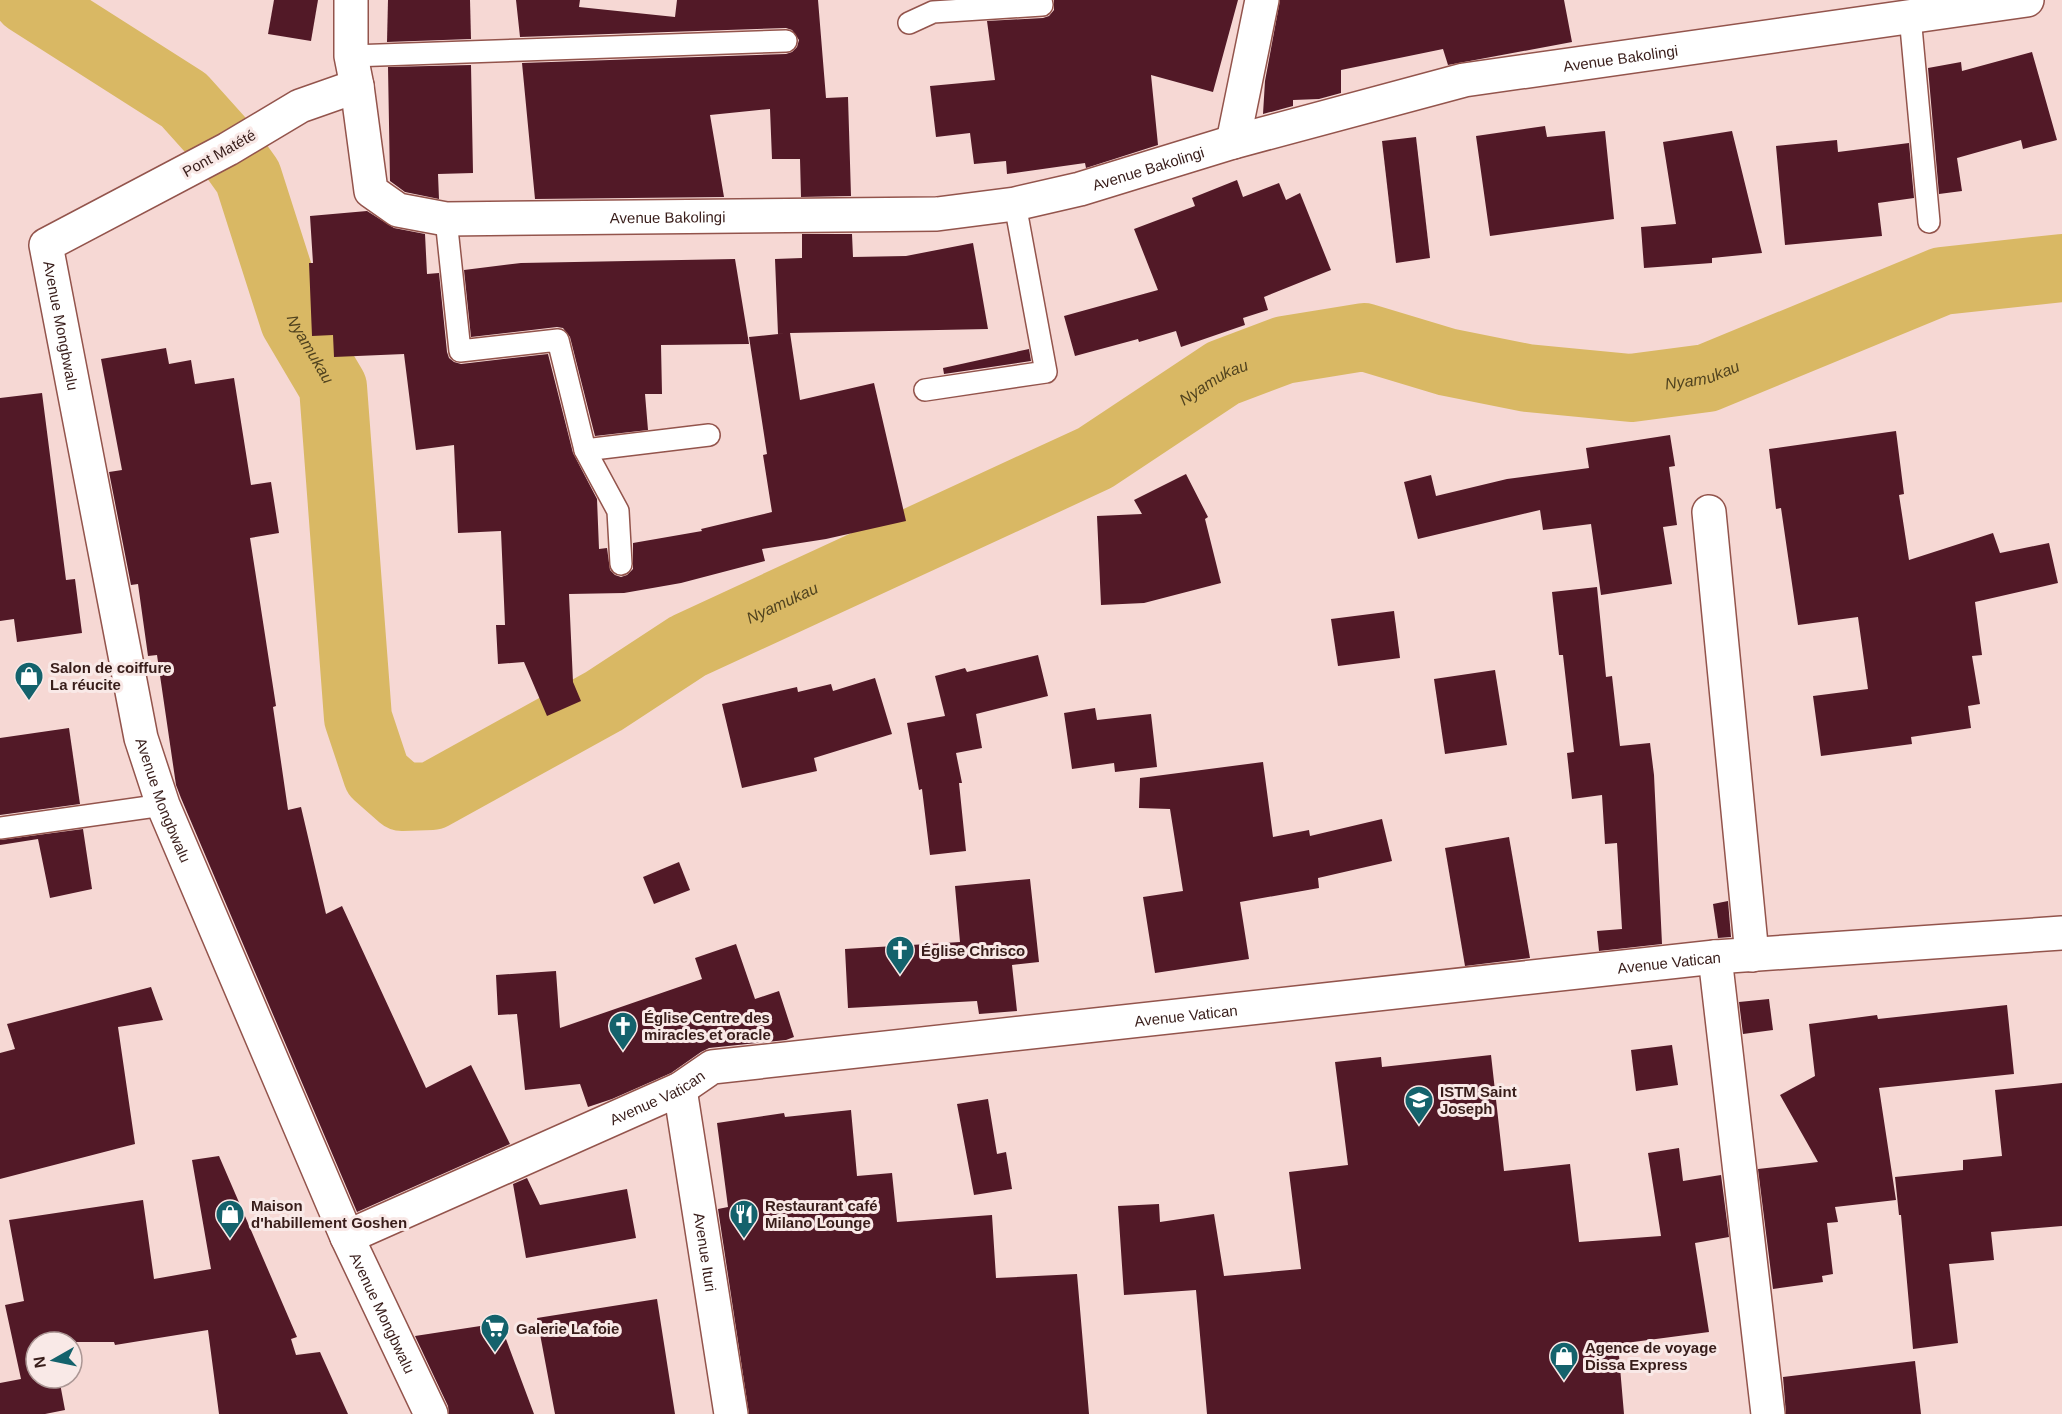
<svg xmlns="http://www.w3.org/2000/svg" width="2062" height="1414" font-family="Arial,sans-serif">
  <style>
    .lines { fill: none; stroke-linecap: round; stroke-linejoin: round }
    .river { stroke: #d9b864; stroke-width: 68 }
    .building { fill: #521927 }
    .lane-casing { stroke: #93544c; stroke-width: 24 }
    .street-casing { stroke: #93544c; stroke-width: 36 }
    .lane { stroke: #fff; stroke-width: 21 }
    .street { stroke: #fff; stroke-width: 33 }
    .labels { text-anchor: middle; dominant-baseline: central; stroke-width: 6; stroke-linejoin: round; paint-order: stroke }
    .street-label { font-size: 15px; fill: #381d1a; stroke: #f9e9e7 }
    .poi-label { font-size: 15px; font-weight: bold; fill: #381d1a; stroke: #f9e9e7; text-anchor: start }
    .water-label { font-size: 16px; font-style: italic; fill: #51431f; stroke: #f9e9e7 }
  </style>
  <rect width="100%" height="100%" fill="#f6d8d4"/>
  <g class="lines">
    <path class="river" id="s1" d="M27 0 184 100 228 149 248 177 294 321 333 387 358 718 377 775 402 797 432 796 604 701 688 646 1095 458 1223 373 1284 350 1364 337 1447 362 1527 378 1631 388 1707 378 1942 281 2062 268"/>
  </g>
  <g class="building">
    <polygon points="274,0 318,0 311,41 268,34"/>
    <polygon points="388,0 470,0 471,39 387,42"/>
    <polygon points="516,0 580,0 579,7 675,17 677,0 818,0 826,98 848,97 851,196 801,197 800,159 772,159 770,109 710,115 724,197 535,199 522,63 786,54 792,52 797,47 799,40 792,30 786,28 520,37"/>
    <polygon points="1054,0 1238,0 1213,92 1151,75 1158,145 1086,168 1085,163 1007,174 1006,161 974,164 970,133 936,137 930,86 995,80 987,21 1043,18 1049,16 1054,10"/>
    <polygon points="1280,0 1564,0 1572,42 1448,65 1443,49 1341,70 1341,93 1319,99 1293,100 1293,106 1263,114 1265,81"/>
    <polygon points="2032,52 2057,140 2023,149 2021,140 1957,158 1962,191 1939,194 1928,68 1961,62 1962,71"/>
    <polygon points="471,65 473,173 438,174 439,199 405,192 390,181 388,67"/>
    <polygon points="1545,126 1547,137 1605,131 1614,219 1490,236 1476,136"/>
    <polygon points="1732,131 1762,253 1712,258 1712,263 1644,268 1641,227 1676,224 1663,142"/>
    <polygon points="1416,137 1430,258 1396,263 1382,141"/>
    <polygon points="1837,140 1838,152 1909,143 1914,198 1878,203 1882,236 1785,245 1776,146"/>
    <polygon points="1237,180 1243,197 1279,183 1286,200 1300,193 1331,270 1264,297 1268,310 1243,318 1245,325 1181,347 1176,331 1139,342 1138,339 1075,356 1064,316 1158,290 1134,229 1195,206 1192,198"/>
    <polygon points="367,211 394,228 425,234 427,274 439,273 447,352 449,358 454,362 461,364 548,354 573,453 597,499 599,549 607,548 610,570 615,575 621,577 627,575 633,569 633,543 702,531 701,529 772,512 763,455 767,454 749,337 788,333 778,334 775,259 802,258 802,234 852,234 853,257 906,256 973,243 988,329 790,333 800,400 874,383 906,521 826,539 762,549 765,561 681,583 624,593 569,594 573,682 581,701 547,716 524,662 498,664 496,625 505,625 501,531 458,533 454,445 416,450 404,354 334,357 333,335 312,336 309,263 313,263 310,216"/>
    <polygon points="735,259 749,344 661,345 662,394 645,394 648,430 595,436 570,337 563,328 557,327 471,337 464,270 521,263"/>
    <polygon points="166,348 169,364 191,360 195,384 234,378 251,485 271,482 279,533 250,538 276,706 273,707 288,810 301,807 326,914 342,906 426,1088 471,1065 510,1144 357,1212 181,798 176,785 157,655 148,656 138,584 131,585 109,472 122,470 101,359"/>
    <polygon points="1029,349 1031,361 944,374 943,368"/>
    <polygon points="42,393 66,580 75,579 82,633 17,642 14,619 0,621 0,398"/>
    <polygon points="1896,431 1904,494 1899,495 1909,560 1993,533 2000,553 2049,543 2058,583 1975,602 1982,655 1972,656 1980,704 1968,706 1971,728 1911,737 1912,744 1821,756 1813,696 1868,689 1858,617 1798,625 1781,508 1776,509 1769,449"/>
    <polygon points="1670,435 1675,466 1669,467 1677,525 1663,527 1672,584 1601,595 1591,524 1543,530 1540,510 1418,539 1404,482 1431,475 1436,496 1507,479 1589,468 1586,448"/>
    <polygon points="1186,474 1208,517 1205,519 1221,583 1144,603 1101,605 1097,516 1142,514 1134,500"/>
    <polygon points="1597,587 1606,677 1612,676 1620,746 1650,743 1654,775 1662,944 1599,951 1597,931 1622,929 1617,843 1605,844 1602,795 1572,799 1567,753 1574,752 1563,655 1559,655 1552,592"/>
    <polygon points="1394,611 1400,658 1338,666 1331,619"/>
    <polygon points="1038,655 1048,696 976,714 982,748 956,753 962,783 959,783 966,851 930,855 922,789 919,790 907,723 945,716 935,676 965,668 967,672"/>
    <polygon points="1495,670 1507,745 1445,754 1434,679"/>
    <polygon points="875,678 892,734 814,758 817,771 742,788 722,704 797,687 798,692 831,684 833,691"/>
    <polygon points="1095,708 1097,720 1151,714 1157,767 1115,772 1114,763 1072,769 1064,713"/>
    <polygon points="69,728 80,804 0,815 0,738"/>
    <polygon points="1263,762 1273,837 1309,830 1310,836 1382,819 1392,861 1318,878 1319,888 1240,902 1249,959 1155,973 1143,897 1183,891 1170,809 1139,808 1140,778"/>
    <polygon points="83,829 92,889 50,898 38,839 0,845 0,840"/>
    <polygon points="1509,837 1530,958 1465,966 1445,848"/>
    <polygon points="679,862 690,890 654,904 643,877"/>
    <polygon points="1030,879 1039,962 1012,965 1017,1011 979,1014 977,1001 848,1008 845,949 960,942 955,886"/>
    <polygon points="1728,901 1731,937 1718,938 1713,904"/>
    <polygon points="736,944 755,999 779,991 794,1037 786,1040 709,1048 701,1052 671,1073 612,1099 588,1107 580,1084 525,1090 517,1014 498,1015 496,975 556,971 560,1028 702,979 695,958"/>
    <polygon points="151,987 163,1020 118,1027 135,1144 0,1179 0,1053 15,1049 7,1024"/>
    <polygon points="1769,999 1773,1030 1743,1034 1739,1002"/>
    <polygon points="2007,1005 2014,1074 1879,1088 1896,1200 1835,1207 1838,1222 1827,1223 1833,1274 1822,1276 1823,1282 1773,1289 1758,1169 1818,1162 1780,1095 1815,1076 1809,1024 1877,1015 1878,1019"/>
    <polygon points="1672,1045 1678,1085 1636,1091 1631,1050"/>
    <polygon points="1491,1055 1504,1171 1570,1164 1579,1242 1661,1236 1648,1153 1679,1148 1683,1181 1721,1175 1729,1237 1695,1243 1709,1332 1618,1344 1624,1414 1207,1414 1196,1290 1124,1295 1118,1206 1159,1204 1160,1222 1214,1214 1224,1276 1301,1269 1289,1172 1348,1165 1335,1062 1381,1057 1382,1067"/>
    <polygon points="2062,1083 2062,1226 1991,1232 1994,1260 1949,1264 1958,1343 1913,1349 1901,1215 1899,1215 1895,1177 1963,1170 1963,1160 2002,1156 1995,1090"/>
    <polygon points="988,1099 997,1154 1006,1152 1012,1189 974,1195 957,1104"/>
    <polygon points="851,1110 857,1176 892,1173 897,1222 992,1215 996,1278 1077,1274 1089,1414 749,1414 718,1209 728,1207 717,1123 784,1113 785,1117"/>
    <polygon points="219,1156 297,1337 291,1339 296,1355 320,1352 348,1414 219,1414 208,1330 115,1345 114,1342 36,1342 36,1378 59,1378 65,1410 45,1414 0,1414 0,1383 21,1379 5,1305 24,1301 9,1220 143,1200 154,1279 211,1269 192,1160"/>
    <polygon points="527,1178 540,1205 627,1189 636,1238 526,1258 513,1184"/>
    <polygon points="657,1299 675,1414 555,1414 537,1318"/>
    <polygon points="500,1323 534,1414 449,1414 448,1406 415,1336"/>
    <polygon points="1915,1361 1921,1414 1786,1414 1783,1377"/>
  </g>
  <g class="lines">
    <g class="lane-casing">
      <g id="lane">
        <polyline points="1910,16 1929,222"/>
        <polyline points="909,23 933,12 1042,5 1041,0"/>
        <polyline points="351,56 786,41"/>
        <polyline points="446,219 460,351 558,340 585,450 618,511 621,564"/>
        <polyline points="925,390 1046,372 1015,204"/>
        <polyline points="585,450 709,435"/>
        <polyline points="0,828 163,805"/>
      </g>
    </g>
    <g class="street-casing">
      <g id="street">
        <path id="s2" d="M351 0V56L357 86 371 191 398 210 446 219 937 214 1015 204 1080 189 1233 142 1464 80 2027 0"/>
        <path id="s3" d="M357 86 300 106 228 149 46 245 141 738 163 805 347 1237 431 1414"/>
        <polyline points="1233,142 1262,0"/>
        <polyline points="1709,512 1752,955"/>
        <polyline points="1715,957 1768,1414"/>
        <path id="s4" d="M680 1089 731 1414"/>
        <path id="s5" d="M347 1237 680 1089 712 1067 1715 957 2062 933"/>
      </g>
    </g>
    <use href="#lane" class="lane"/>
    <use href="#street" class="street"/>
  </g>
  <defs>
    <g id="shop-pin" transform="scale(1.5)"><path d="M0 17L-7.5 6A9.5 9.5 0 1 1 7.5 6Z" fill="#14626c" stroke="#f9e9e7"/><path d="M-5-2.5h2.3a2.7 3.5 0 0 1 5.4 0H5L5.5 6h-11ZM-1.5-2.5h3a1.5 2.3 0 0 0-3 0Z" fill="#fff"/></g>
    <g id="church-pin" transform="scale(1.5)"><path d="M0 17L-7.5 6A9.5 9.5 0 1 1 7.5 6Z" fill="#14626c" stroke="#f9e9e7"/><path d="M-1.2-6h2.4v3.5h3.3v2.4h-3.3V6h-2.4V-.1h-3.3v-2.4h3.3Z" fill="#fff"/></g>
    <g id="university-pin" transform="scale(1.5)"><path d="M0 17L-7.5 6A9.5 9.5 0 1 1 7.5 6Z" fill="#14626c" stroke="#f9e9e7"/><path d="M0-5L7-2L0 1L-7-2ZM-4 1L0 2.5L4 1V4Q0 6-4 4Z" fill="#fff"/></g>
    <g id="restaurant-pin" transform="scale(1.5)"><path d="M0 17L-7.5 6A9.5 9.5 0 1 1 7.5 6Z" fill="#14626c" stroke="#f9e9e7"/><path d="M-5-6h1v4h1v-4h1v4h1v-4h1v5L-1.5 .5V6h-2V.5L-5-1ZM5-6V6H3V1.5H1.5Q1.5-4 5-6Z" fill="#fff"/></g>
    <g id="supermarket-pin" transform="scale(1.5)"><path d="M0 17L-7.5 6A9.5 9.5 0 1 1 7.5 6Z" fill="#14626c" stroke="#f9e9e7"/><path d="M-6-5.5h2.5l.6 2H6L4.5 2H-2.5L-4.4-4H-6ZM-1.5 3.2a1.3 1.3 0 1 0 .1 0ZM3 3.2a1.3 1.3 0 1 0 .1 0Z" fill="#fff"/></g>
  </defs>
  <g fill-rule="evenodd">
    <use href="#shop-pin" x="29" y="676"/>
    <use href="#church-pin" x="900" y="950"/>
    <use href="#church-pin" x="623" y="1026"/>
    <use href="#university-pin" x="1419" y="1100"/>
    <use href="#shop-pin" x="230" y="1214"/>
    <use href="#restaurant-pin" x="744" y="1214"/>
    <use href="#supermarket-pin" x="495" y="1328"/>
    <use href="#shop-pin" x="1564" y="1356"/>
  </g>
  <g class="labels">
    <g class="street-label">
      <text stroke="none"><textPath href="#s2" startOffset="1468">Avenue Bakolingi</textPath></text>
      <text transform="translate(219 153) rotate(-29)">Pont Matété</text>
      <text stroke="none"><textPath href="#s2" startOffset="982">Avenue Bakolingi</textPath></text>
      <text stroke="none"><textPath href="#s2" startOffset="496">Avenue Bakolingi</textPath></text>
      <text stroke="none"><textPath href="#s3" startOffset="432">Avenue Mongbwalu</textPath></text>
      <text stroke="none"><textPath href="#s3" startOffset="918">Avenue Mongbwalu</textPath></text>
      <text stroke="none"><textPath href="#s5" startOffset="1366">Avenue Vatican</textPath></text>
      <text stroke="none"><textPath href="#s5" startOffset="880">Avenue Vatican</textPath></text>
      <text stroke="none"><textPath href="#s5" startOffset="340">Avenue Vatican</textPath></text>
      <text stroke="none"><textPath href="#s4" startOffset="165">Avenue Ituri</textPath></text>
      <text stroke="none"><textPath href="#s3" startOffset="1476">Avenue Mongbwalu</textPath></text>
    </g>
    <g class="poi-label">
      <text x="50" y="667">Salon de coiffure<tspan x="50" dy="17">La réucite</tspan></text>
      <text x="921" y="950">Église Chrisco</text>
      <text x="644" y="1017">Église Centre des<tspan x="644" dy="17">miracles et oracle</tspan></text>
      <text x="1440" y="1091">ISTM Saint<tspan x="1440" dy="17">Joseph</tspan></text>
      <text x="251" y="1205">Maison<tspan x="251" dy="17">d'habillement Goshen</tspan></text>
      <text x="765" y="1205">Restaurant café<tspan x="765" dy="17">Milano Lounge</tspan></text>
      <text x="516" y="1328">Galerie La foie</text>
      <text x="1585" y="1347">Agence de voyage<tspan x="1585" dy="17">Dissa Express</tspan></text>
    </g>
    <g class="water-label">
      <text stroke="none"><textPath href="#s1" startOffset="470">Nyamukau</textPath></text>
      <text stroke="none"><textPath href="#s1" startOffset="2360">Nyamukau</textPath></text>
      <text stroke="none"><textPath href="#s1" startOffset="1856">Nyamukau</textPath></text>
      <text stroke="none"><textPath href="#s1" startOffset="1370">Nyamukau</textPath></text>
    </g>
  </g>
  <g transform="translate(54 1360) rotate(261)"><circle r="28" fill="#f9e9e7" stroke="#ac9795" stroke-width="1.5"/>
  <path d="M0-4.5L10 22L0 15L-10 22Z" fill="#14626c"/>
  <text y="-9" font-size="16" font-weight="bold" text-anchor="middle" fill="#381d1a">N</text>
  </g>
</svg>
